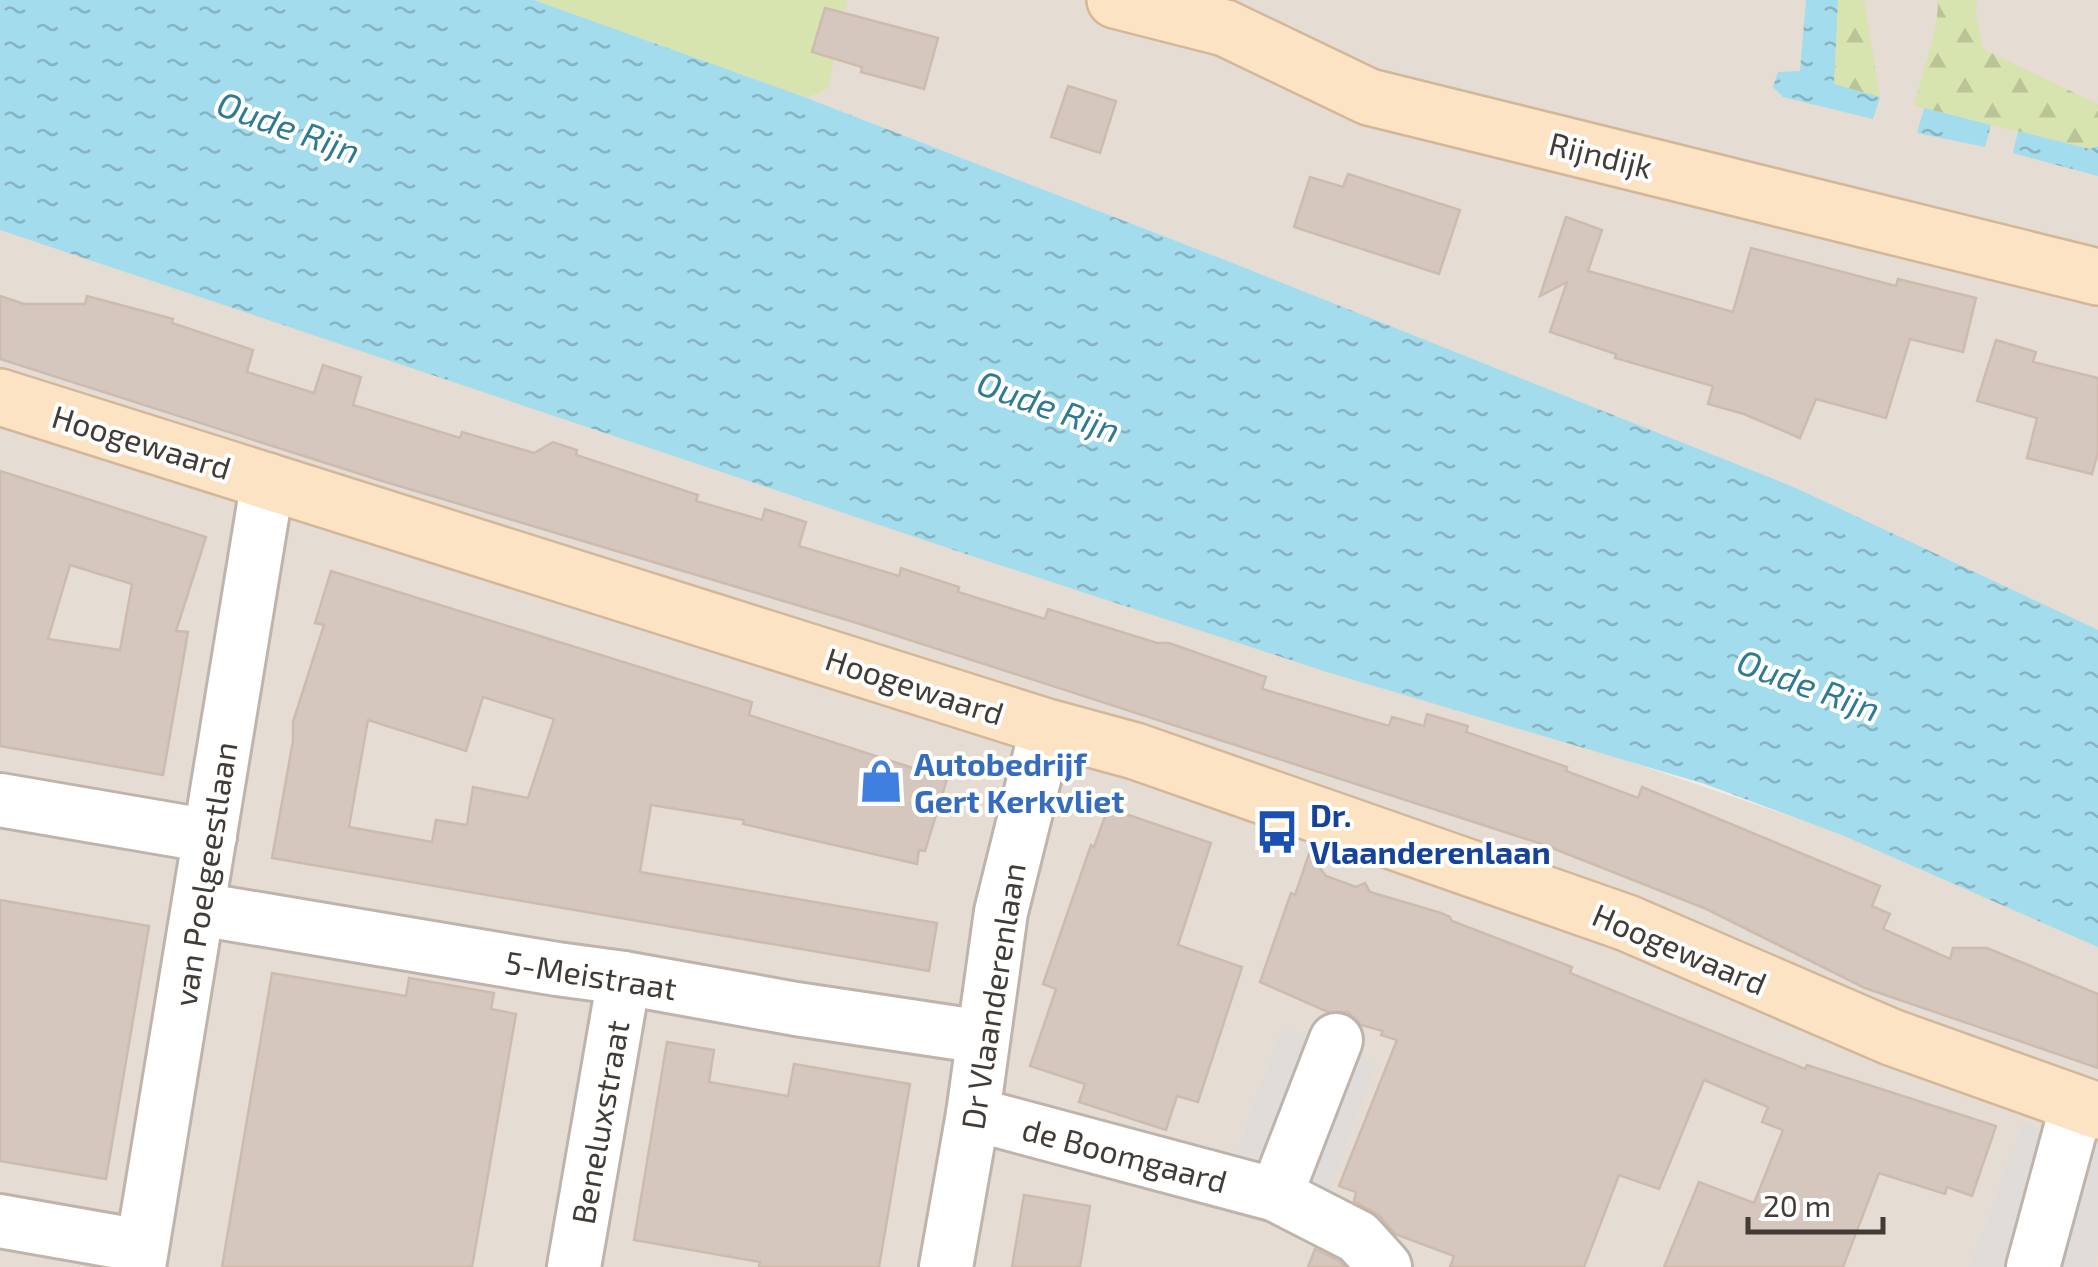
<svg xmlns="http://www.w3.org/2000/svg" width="2098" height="1267" font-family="'Exo 2',sans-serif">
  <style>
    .residential { fill: #e5dcd3 }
    .green { fill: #d7e4af }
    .forest { fill: url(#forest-firs) }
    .parking { fill: #dfdcda }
    .water { fill: url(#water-ripples) }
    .building { fill: #d5c7be; stroke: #cdbbae; stroke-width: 2.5; fill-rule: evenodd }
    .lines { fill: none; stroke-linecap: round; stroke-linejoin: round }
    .street-casing { stroke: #bfb4ab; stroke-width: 58 }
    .secondary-casing { stroke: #d2b899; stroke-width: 60 }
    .street { stroke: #fff; stroke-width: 52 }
    .secondary { stroke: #fce3c4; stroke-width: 55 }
    .labels { text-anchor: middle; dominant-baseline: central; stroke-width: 8; stroke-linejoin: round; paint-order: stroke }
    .street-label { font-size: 32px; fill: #433b35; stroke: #fff }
    .shop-label { font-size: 32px; font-weight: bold; fill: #366cbe; stroke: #fff; text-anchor: start }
    .transit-label { font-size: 32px; font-weight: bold; fill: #164399; stroke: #fff; text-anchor: start }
    .water-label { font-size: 35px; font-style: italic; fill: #2f7c92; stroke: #fff }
  </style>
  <defs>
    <pattern id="forest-firs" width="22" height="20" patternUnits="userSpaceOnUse" patternTransform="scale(2.5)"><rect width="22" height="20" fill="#d7e4af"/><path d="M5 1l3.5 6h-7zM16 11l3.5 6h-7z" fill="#bac497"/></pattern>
    <pattern id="water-ripples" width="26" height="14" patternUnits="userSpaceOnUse" patternTransform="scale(2.5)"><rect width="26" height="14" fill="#a3dcec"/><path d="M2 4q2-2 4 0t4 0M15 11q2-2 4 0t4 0" fill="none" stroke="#86b4c0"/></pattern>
  </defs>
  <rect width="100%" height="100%" fill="#f1ebe5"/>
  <g class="residential">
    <polygon points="534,0 2098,0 2098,641 1215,256 807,98"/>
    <polygon points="0,207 2098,921 2098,1267 0,1267"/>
  </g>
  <polygon class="green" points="534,0 847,0 828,88 807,98"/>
  <g class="forest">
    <polygon points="1838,0 1864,0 1880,97 1834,85"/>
    <path d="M1938 0H1977L1976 16 1983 49 2098 104V146L2090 149 1914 106C1922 71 1938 36 1938 0Z"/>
  </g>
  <g class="parking">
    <polygon points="1282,1028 1376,1063 1324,1205 1230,1170"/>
    <polygon points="2023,1124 2098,1146 2098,1245 2094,1267 1970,1267"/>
  </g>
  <g class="water">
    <polygon points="0,0 534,0 807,98 1215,256 1796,488 2098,630 2098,947 1842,835 1705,784 1327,672 969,555 0,230"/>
    <polygon points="1806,0 1838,0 1834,84 1880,97 1873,119 1783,97 1773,87 1778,72 1800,71"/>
    <polygon points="1924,108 1991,125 1985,147 1917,133"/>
    <polygon points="2018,131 2090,149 2098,146 2098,176 2013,153"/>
  </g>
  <g class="building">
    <polygon points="825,8 938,38 924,89 861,72 862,67 812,52"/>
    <polygon points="1068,86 1116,101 1100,153 1051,137"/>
    <polygon points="1348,174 1460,210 1439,274 1294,227 1310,177 1343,187"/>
    <polygon points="1566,217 1602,230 1588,271 1733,312 1751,248 1896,286 1898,279 1976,298 1963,352 1910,339 1886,418 1816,399 1800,438 1744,414 1708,404 1713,386 1615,358 1616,354 1550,332 1567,282 1540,296"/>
    <polygon points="0,296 24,304 85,304 87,296 173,319 172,323 253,350 247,372 314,393 323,365 361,377 353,405 460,438 462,432 534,453 553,442 577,450 576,455 698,495 696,501 762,520 765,509 806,522 799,546 899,576 901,568 959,587 958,592 1045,619 1048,609 1157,643 1169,643 1266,677 1262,689 1389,726 1392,717 1424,726 1427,714 1468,726 1466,732 1567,767 1566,771 1638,798 1642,787 1880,886 1872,906 1890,914 1883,929 1950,959 1953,948 1987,948 2098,994 2098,1068 1865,988 1704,908 1542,844 857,623 379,480 0,359"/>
    <polygon points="1996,340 2036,352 2033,362 2098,378 2098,452 2092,474 2027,458 2037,418 1977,401"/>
    <path d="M0 471 206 537 176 631 188 632 163 775 0 746ZM70 565 132 584 120 650 48 639Z"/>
    <path d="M331 571 752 702 749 715 947 779 925 851 919 850 917 864 743 824 744 820 651 805 640 872 937 923 929 971 272 858 293 741V722L324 625 315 623ZM483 697 554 719 528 798 473 787 467 825 436 820 432 842 349 827 368 720 466 751Z"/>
    <polygon points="1108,808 1211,843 1178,945 1242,967 1198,1102 1177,1096 1166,1130 1079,1102 1085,1084 1030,1066 1056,989 1043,984 1091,845 1094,847"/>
    <polygon points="1309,854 1326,876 1356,887 1365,883 1370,892 1441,913 1450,917 1452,921 1572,967 1570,973 1805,1069 1807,1065 1996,1126 1972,1196 1947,1187 1945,1194 1879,1173 1843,1267 1664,1267 1699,1182 1754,1203 1783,1130 1762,1122 1768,1107 1704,1080 1659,1189 1619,1175 1584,1267 1450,1267 1454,1256 1395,1234 1380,1216 1354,1201 1356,1192 1339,1186 1397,1040 1381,1035 1383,1031 1361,1025 1348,1012 1328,1012 1260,982 1291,893 1295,895"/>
    <polygon points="0,900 149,926 106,1179 0,1161"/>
    <polygon points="272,973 406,996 409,978 494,993 491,1009 516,1014 472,1267 222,1267"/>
    <polygon points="667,1042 714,1050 709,1082 754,1090 788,1096 794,1064 910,1084 879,1267 759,1267 760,1262 634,1240"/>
    <polygon points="1024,1195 1090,1206 1080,1267 1012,1267"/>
    <polygon points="1315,1249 1339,1261 1345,1267 1308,1267"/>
  </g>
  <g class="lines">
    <g class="street-casing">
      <g id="street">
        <polyline points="0,800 210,836"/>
        <polyline points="199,909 557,969 624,978 796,1009 983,1037"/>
        <polyline points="973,1114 1276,1195 1358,1237 1385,1267"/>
        <polyline points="1276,1195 1336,1040"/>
        <polyline points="0,1221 142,1246"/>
        <polyline points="139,1267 268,480"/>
        <polyline points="574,1267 624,978"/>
        <polyline points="946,1267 973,1114 1001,912 1047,727"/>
        <polyline points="2033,1267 2077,1105"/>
      </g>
    </g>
    <g class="secondary-casing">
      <g id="secondary">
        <polyline points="1115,0 1225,28 1369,97 2098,277"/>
        <polyline points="0,397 1047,727 1135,751 1627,923 1891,1037 2098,1111"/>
      </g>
    </g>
    <use href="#street" class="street"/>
    <use href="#secondary" class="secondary"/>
  </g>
  <defs>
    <g id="shop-bare" transform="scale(3.45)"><path d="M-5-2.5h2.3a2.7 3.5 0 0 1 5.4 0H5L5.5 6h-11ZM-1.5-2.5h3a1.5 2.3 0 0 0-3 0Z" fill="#3f7fe0" stroke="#fff" stroke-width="2.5" paint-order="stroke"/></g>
    <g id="bus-bare" transform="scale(3.45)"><path d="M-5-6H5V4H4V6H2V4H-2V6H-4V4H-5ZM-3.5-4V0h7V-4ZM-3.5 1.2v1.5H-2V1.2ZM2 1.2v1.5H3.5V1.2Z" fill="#1a4fb4" stroke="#fff" stroke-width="2.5" paint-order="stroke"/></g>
  </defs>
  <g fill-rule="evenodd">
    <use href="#shop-bare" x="881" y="781"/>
    <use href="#bus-bare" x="1277" y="832"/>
  </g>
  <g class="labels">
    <g class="street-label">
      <text transform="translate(1601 154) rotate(14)">Rijndijk</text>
      <text transform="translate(142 441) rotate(17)">Hoogewaard</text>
      <text transform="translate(915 685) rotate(18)">Hoogewaard</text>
      <text transform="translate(204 874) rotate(-81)">van Poelgeestlaan</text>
      <text transform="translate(1680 948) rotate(23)">Hoogewaard</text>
      <text transform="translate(591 974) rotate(9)">5-Meistraat</text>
      <text transform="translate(992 996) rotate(-81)">Dr Vlaanderenlaan</text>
      <text transform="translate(599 1122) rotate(-80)">Beneluxstraat</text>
      <text transform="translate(1125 1154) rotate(15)">de Boomgaard</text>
    </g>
    <g class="shop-label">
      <text x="914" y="763">Autobedrijf<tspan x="914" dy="37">Gert Kerkvliet</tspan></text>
    </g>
    <g class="transit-label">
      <text x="1310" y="814">Dr.<tspan x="1310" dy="37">Vlaanderenlaan</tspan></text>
    </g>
    <g class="water-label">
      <text transform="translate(289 126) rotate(20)">Oude Rijn</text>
      <text transform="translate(1049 405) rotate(20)">Oude Rijn</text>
      <text transform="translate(1809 684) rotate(20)">Oude Rijn</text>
    </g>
  </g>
  <path d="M1748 1217v15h135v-15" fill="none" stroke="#433b35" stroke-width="5"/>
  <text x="1763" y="1217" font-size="30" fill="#433b35" stroke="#ffffff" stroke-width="8" paint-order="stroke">20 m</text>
</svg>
